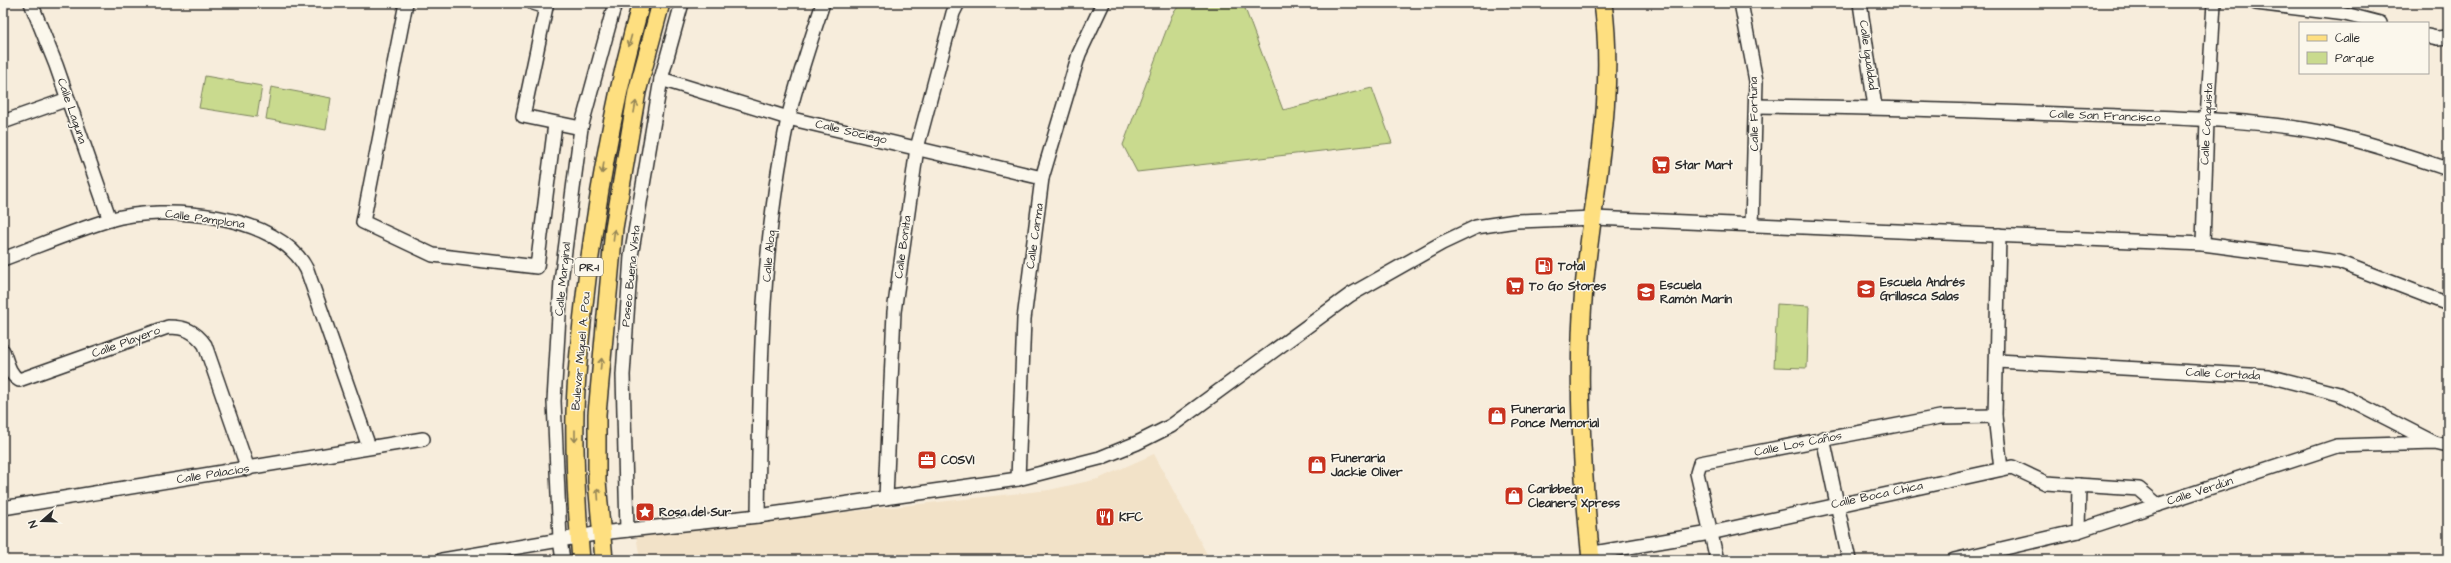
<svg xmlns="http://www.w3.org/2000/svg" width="2451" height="563" font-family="'Architects Daughter',sans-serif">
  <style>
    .built { fill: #f2e2c8 }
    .green { fill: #c9da8e; stroke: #7a825c }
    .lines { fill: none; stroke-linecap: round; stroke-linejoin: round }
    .minor-casing { stroke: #2b2b2b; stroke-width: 16 }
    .major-casing { stroke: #2b2b2b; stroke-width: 20 }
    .minor { stroke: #fbf7ec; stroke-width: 13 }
    .major { stroke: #fedf80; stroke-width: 17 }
    .oneway { stroke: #948556 }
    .labels { text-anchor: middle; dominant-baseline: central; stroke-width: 3; stroke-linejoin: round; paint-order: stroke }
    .shield { fill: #fbf7ec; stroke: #696865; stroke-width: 1 }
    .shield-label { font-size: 11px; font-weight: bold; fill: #2b2b2b }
    .street-label { font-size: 12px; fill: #2b2b2b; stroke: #fbf7ec }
    .poi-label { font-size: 12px; font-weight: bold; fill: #2b2b2b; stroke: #fbf7ec; text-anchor: start }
  </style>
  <rect width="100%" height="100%" fill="#f7eddc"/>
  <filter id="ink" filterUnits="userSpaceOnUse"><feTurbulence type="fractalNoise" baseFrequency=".025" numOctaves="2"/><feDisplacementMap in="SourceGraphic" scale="8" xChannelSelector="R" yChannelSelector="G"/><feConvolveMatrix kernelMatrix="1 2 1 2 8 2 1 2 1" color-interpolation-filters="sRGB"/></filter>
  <g filter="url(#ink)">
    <polygon class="built" points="1154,454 1210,560 640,560 636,535 1049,490 1098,479"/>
    <g class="green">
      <polygon points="1181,3 1243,3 1283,110 1372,88 1392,143 1137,172 1123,145 1172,15"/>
      <polygon points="205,76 262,86 257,117 199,108"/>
      <polygon points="271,87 331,98 326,130 266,119"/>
      <polygon points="1777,304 1809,306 1807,368 1774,367"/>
    </g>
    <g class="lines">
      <g class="minor-casing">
        <g id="minor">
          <polyline points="31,3 56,65 110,220"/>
          <polyline points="406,3 363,222 433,255 537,267 555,124"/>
          <polyline points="533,3 546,7 523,116 581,128"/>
          <polyline points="1741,3 1756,81 1752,225"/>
          <polyline points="1860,3 1875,107"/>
          <polyline points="2256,3 2345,14 2380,23"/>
          <polyline points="2428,36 2437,38 2448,37"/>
          <polyline points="661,79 788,118 1042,178"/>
          <path d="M1756 106C1858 107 1960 110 2061 114 2150 118 2243 116 2330 134 2370 143 2409 156 2448 169"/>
          <polyline points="3,122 68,99"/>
          <polyline points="1999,235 1995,416 2001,469"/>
          <polyline points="2203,244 2207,120 2214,3"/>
          <path d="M3 259C38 246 73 231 109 220 164 204 279 213 307 270L369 447"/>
          <path d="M3 351C7 362 9 374 19 380L168 327C185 327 195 331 205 345L248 469"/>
          <polyline points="1997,361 2268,376 2339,394 2433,442"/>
          <polyline points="1823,438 1849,560"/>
          <polyline points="1018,479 1024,319 1042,178 1079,54 1103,3"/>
          <polyline points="886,498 894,312 917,148 953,13 958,3"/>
          <polyline points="3,508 423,439"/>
          <path d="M758 516C760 383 760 249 788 119 797 80 811 41 823 3"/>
          <polyline points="627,530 623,375 631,256 661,79 682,3"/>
          <polyline points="2078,531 2079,485"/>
          <polyline points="1590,552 1600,552 1710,533 2012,467 2046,483 2139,489 2158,505"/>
          <polyline points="442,560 601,533 758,516 1018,479 1100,458 1137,443 1171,426 1350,295 1442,243 1476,227 1516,221 1594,218 2203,244 2339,262 2448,304"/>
          <polyline points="563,560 560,540 554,401 561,281 581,128 615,3"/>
          <polyline points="1717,560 1697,473 1700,463 1940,417 1995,416"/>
          <polyline points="1954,560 2078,531 2337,446 2435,443 2448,446"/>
        </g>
      </g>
      <g class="major-casing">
        <g id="major">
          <path d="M581 560C577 511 574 461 575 412 576 367 582 323 587 279 599 185 615 94 641 3"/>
          <polyline points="604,560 597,481 597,414 614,228 637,92 661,3"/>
          <path d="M1591 560C1582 470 1576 378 1584 288 1593 193 1616 99 1603 3"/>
        </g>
      </g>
      <use href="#minor" class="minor"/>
      <use href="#major" class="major"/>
    </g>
    <defs><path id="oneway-shaft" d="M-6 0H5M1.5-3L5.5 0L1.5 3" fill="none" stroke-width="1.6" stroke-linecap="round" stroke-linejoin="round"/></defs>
    <g class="oneway">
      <use href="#oneway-shaft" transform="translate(630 41) rotate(105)"/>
      <use href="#oneway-shaft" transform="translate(635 107) rotate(-80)"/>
      <use href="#oneway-shaft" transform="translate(603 168) rotate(99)"/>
      <use href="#oneway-shaft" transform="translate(614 235) rotate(-84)"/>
      <use href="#oneway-shaft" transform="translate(601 364) rotate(-84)"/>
      <use href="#oneway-shaft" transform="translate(575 436) rotate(90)"/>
      <use href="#oneway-shaft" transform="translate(598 494) rotate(-94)"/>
    </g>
  </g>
  <defs>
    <g id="supermarket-square" transform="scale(1)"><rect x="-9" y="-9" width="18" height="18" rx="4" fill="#c8321e" stroke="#fbf7ec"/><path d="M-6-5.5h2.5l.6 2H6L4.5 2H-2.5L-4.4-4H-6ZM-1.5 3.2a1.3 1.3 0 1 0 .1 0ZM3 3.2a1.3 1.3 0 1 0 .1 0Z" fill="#fff"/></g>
    <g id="fuel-square" transform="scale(1)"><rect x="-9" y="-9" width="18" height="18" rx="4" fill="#c8321e" stroke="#fbf7ec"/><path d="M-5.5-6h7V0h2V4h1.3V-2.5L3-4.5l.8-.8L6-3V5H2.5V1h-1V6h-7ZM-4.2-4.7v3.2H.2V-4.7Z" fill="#fff"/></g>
    <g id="school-square" transform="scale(1)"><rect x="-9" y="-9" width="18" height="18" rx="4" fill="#c8321e" stroke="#fbf7ec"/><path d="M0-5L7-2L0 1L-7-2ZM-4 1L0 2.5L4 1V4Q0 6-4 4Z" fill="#fff"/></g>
    <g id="shop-square" transform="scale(1)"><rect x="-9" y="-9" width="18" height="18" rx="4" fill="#c8321e" stroke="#fbf7ec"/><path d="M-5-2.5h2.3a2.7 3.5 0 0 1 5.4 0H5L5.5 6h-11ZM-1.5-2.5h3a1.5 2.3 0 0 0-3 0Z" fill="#fff"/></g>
    <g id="office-square" transform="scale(1)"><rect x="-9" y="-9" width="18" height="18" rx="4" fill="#c8321e" stroke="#fbf7ec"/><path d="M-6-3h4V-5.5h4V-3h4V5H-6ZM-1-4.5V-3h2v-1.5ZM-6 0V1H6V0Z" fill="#fff"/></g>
    <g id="sight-square" transform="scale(1)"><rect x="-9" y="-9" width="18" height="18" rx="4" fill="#c8321e" stroke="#fbf7ec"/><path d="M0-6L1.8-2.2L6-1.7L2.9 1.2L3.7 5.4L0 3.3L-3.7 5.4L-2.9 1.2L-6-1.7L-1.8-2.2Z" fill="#fff"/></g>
    <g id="restaurant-square" transform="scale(1)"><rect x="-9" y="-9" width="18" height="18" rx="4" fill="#c8321e" stroke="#fbf7ec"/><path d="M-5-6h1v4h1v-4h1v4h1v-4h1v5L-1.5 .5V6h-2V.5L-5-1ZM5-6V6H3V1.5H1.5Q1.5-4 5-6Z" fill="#fff"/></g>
  </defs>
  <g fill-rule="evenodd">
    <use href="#supermarket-square" x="1661" y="165"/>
    <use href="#fuel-square" x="1544" y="266"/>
    <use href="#supermarket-square" x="1515" y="286"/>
    <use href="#school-square" x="1866" y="289"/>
    <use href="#school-square" x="1646" y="292"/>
    <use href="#shop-square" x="1497" y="416"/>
    <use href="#office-square" x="927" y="460"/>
    <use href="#shop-square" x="1317" y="465"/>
    <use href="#shop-square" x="1514" y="496"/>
    <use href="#sight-square" x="645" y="512"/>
    <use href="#restaurant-square" x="1105" y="517"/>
  </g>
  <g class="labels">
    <rect class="shield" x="575" y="258" width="28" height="18" rx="3"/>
    <g class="shield-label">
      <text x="589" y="267">PR-1</text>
    </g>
    <g class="street-label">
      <text transform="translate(1868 55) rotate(82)">Calle Igualdad</text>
      <text transform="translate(72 111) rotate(71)">Calle Laguna</text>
      <text transform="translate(1754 114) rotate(-91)">Calle Fortuna</text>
      <text transform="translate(2105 116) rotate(2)">Calle San Francisco</text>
      <text transform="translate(2207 124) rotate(-87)">Calle Conquista</text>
      <text transform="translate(851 132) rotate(13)">Calle Sociego</text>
      <text transform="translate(205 219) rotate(8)">Calle Pamplona</text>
      <text transform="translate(1035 236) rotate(-82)">Calle Carma</text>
      <text transform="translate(903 247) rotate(-82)">Calle Bonita</text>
      <text transform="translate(769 256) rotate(-85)">Calle Aloq</text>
      <text transform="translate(631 276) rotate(-84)">Paseo Buena Vista</text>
      <text transform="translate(563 279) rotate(-84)">Calle Marginal</text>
      <text transform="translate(126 342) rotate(-20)">Calle Playero</text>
      <text transform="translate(581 351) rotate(-85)">Bulevar Miguel A. Pou</text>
      <text transform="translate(2223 374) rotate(3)">Calle Cortada</text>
      <text transform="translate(1798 444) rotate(-11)">Calle Los Caños</text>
      <text transform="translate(213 474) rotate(-9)">Calle Palacios</text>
      <text transform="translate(2200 491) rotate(-18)">Calle Verdún</text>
      <text transform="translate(1877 495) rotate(-12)">Calle Boca Chica</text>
    </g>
    <g class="poi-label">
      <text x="1675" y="165">Star Mart</text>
      <text x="1558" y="266">Total</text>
      <text x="1880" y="282">Escuela Andrés<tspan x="1880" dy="14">Grillasca Salas</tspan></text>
      <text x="1660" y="285">Escuela<tspan x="1660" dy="14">Ramón Marín</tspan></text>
      <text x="1529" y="286">To Go Stores</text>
      <text x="1511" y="409">Funeraria<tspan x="1511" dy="14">Ponce Memorial</tspan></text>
      <text x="1331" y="458">Funeraria<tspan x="1331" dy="14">Jackie Oliver</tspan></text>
      <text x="941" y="460">COSVI</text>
      <text x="1528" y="489">Caribbean<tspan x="1528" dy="14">Cleaners Xpress</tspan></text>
      <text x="659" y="512">Rosa del Sur</text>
      <text x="1119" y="517">KFC</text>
    </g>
  </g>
  <rect width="2451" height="563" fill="none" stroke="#fbf7ec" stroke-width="16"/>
  <rect x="8" y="8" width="2435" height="547" fill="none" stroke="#2b2b2b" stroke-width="1.5" filter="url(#ink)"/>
  <rect x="2299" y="22" width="130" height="52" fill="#fbf7ec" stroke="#a8a59f"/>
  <rect x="2307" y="35" width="20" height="6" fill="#fedf80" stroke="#a8a59f"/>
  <text x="2335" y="42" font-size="12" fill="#2b2b2b">Calle</text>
  <rect x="2307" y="52" width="20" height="12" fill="#c9da8e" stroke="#a8a59f"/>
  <text x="2335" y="62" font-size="12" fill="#2b2b2b">Parque</text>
  <g transform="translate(42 521) rotate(250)" stroke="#fbf7ec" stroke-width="3" paint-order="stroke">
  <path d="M0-3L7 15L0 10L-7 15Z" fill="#2b2b2b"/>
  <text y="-6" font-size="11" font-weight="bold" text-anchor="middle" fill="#2b2b2b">N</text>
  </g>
</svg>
